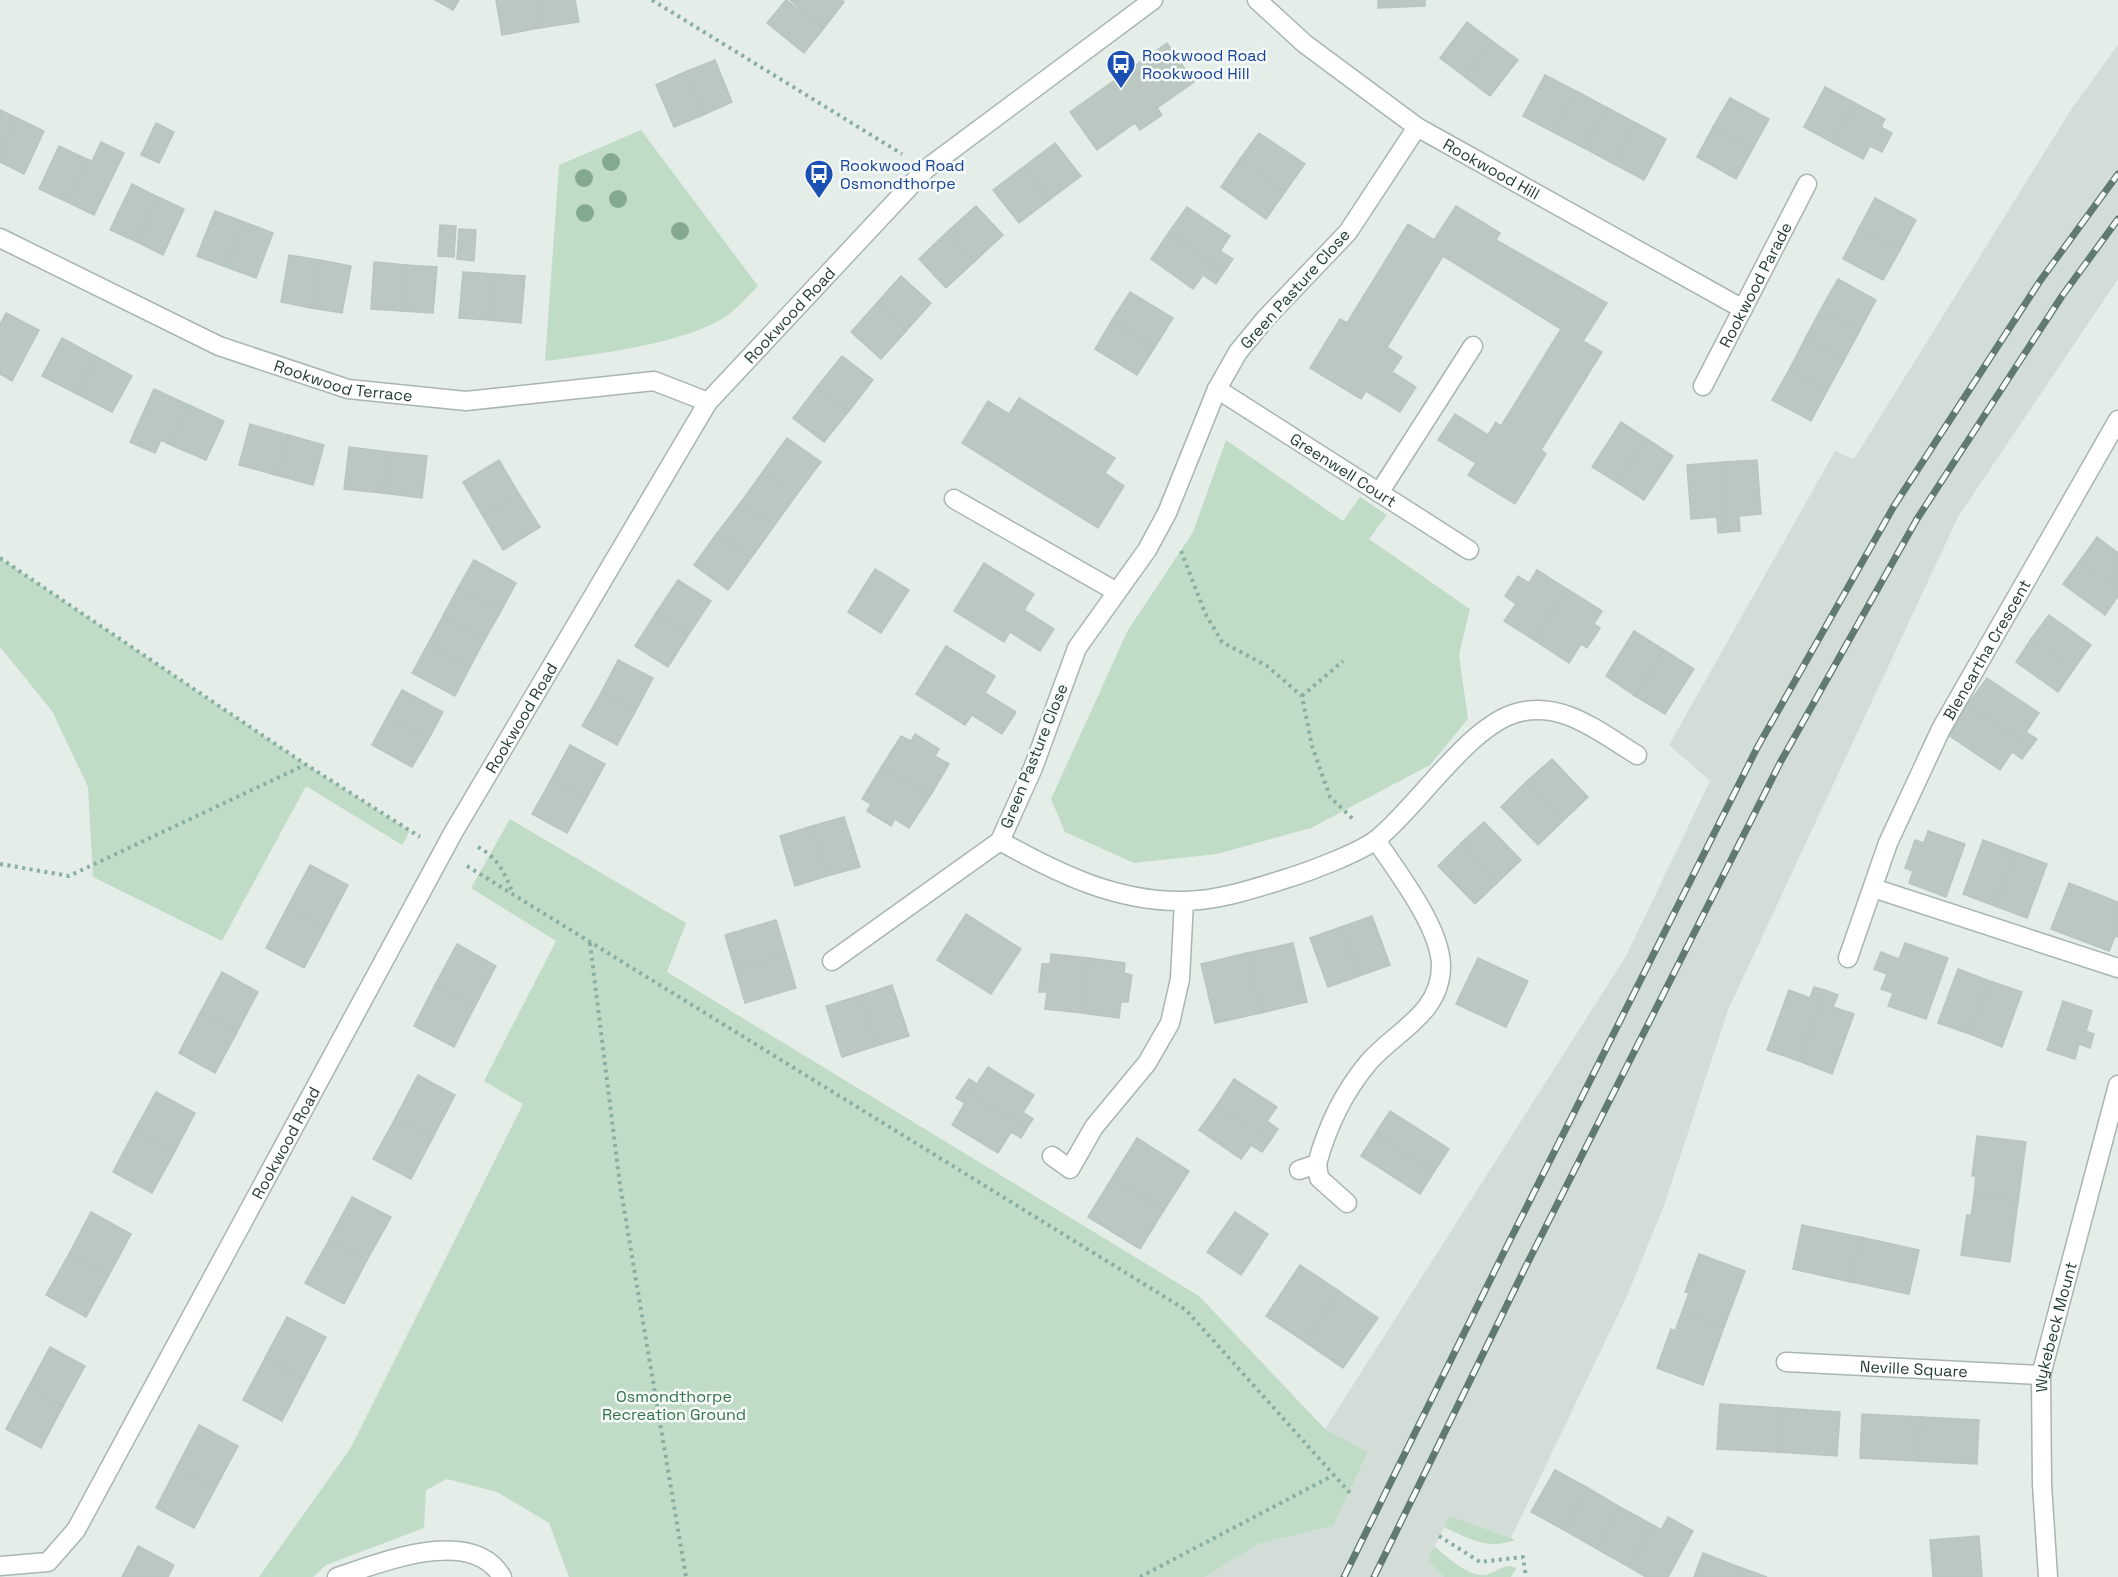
<svg xmlns="http://www.w3.org/2000/svg" width="2118" height="1577" font-family="'Space Grotesk',sans-serif">
  <style>
    .built { fill: #d3ddd8 }
    .green { fill: #c0dcc7 }
    .building { fill: #bbc8c2; stroke: #b8c6c0; stroke-width: 1.5 }
    .lines { fill: none; stroke-linecap: round; stroke-linejoin: round }
    .minor-casing { stroke: #a8b5b0; stroke-width: 21 }
    .path { stroke: #88aea1; stroke-width: 4; stroke-dasharray: 3 4.5; stroke-linecap: butt }
    .minor { stroke: #fff; stroke-width: 18 }
    .rail-casing { stroke: #607971; stroke-width: 7 }
    .rail { stroke: #f6faf8; stroke-width: 4.5; stroke-dasharray: 14; stroke-linecap: butt }
    .tree { fill: #83a991 }
    .labels { text-anchor: middle; dominant-baseline: central; stroke-width: 5; stroke-linejoin: round; paint-order: stroke }
    .transit-label { font-size: 16px; fill: #164399; stroke: #f6faf8; text-anchor: start }
    .street-label { font-size: 16px; fill: #263e36; stroke: #f6faf8 }
    .park-label { font-size: 16px; fill: #337249; stroke: #f6faf8 }
  </style>
  <rect width="100%" height="100%" fill="#e5ede9"/>
  <polygon class="built" points="2118,45 2118,279 1958,517 1728,1010 1665,1203 1627,1296 1511,1538 1450,1516 1428,1560 1444,1577 1205,1577 1258,1544 1333,1526 1368,1452 1325,1429 1626,956 1710,781 1669,745 1835,451 1854,459 2072,108"/>
  <g class="green">
    <path d="M641 130 758 286C749 295 739 307 728 315 690 343 593 355 545 361L559 165Z"/>
    <polygon points="1226,440 1343,521 1360,497 1387,515 1369,539 1470,609 1459,655 1468,719 1430,765 1311,828 1217,854 1134,863 1065,832 1051,799 1128,630 1193,532"/>
    <polygon points="0,558 305,764 410,831 402,845 306,786 222,941 93,877 88,787 52,711 0,647"/>
    <polygon points="510,819 686,923 667,972 1199,1296 1325,1429 1368,1452 1333,1526 1258,1544 1205,1577 569,1577 549,1523 497,1492 447,1479 426,1490 424,1528 326,1565 313,1577 259,1577 350,1449 523,1104 484,1081 556,941 471,888"/>
    <path d="M1450 1516 1511 1538 1515 1540C1488 1550 1469 1539 1444 1527Z"/>
    <path d="M1434 1546C1446 1556 1467 1576 1484 1575 1496 1574 1504 1562 1516 1568L1511 1577H1444L1428 1560Z"/>
  </g>
  <g class="building">
    <polygon points="435,0 459,0 453,10"/>
    <polygon points="496,0 536,0 540,28 502,35"/>
    <polygon points="536,0 575,0 579,22 540,28"/>
    <polygon points="786,0 824,28 804,53 767,23"/>
    <polygon points="790,0 841,0 844,2 824,28"/>
    <polygon points="1378,0 1425,0 1425,6 1378,8"/>
    <polygon points="1467,22 1492,41 1465,77 1440,58"/>
    <polygon points="1492,41 1518,60 1490,96 1465,77"/>
    <polygon points="1167,43 1194,82 1157,108 1162,115 1140,130 1135,123 1097,150 1070,112"/>
    <polygon points="715,60 732,102 703,115 685,72"/>
    <polygon points="685,72 703,115 674,127 656,85"/>
    <polygon points="1545,75 1576,91 1553,132 1523,116"/>
    <polygon points="1825,87 1855,103 1833,143 1804,127"/>
    <polygon points="1576,91 1606,107 1584,148 1553,132"/>
    <polygon points="1730,98 1769,119 1753,148 1713,127"/>
    <polygon points="1855,103 1885,119 1881,127 1892,133 1882,152 1870,146 1863,159 1833,143"/>
    <polygon points="1606,107 1636,123 1614,164 1584,148"/>
    <polygon points="0,110 17,118 0,154"/>
    <polygon points="17,118 44,131 24,174 0,162 0,154"/>
    <polygon points="156,123 174,132 159,163 141,155"/>
    <polygon points="1636,123 1666,139 1644,180 1614,164"/>
    <polygon points="1713,127 1753,148 1736,179 1697,157"/>
    <polygon points="1259,133 1305,164 1285,192 1240,159"/>
    <polygon points="101,142 124,153 94,215 67,202 87,159 92,161"/>
    <polygon points="1055,143 1081,176 1049,200 1025,166"/>
    <polygon points="59,146 87,159 67,202 39,189"/>
    <polygon points="1240,159 1285,192 1266,219 1221,187"/>
    <polygon points="1025,166 1049,200 1019,223 993,190"/>
    <polygon points="132,184 158,197 137,242 110,230"/>
    <polygon points="158,197 184,209 163,255 137,242"/>
    <polygon points="1875,198 1916,220 1900,250 1859,228"/>
    <polygon points="976,206 1003,235 974,262 947,232"/>
    <polygon points="1456,206 1500,233 1496,240 1607,303 1583,341 1602,352 1541,450 1546,454 1515,504 1468,475 1476,463 1438,440 1455,414 1488,435 1496,422 1501,426 1561,329 1443,256 1387,347 1402,357 1392,372 1416,387 1400,412 1366,391 1361,399 1310,368 1340,319 1347,323 1408,224 1434,240"/>
    <polygon points="1187,207 1230,236 1220,251 1233,259 1224,272 1169,232"/>
    <polygon points="215,211 244,222 226,267 197,256"/>
    <polygon points="244,222 273,233 256,278 226,267"/>
    <polygon points="440,225 456,226 454,257 438,256"/>
    <polygon points="1859,228 1900,250 1883,280 1843,259"/>
    <polygon points="459,229 476,230 474,261 457,259"/>
    <polygon points="947,232 974,262 946,288 919,259"/>
    <polygon points="1169,232 1224,272 1216,284 1203,275 1193,289 1151,259"/>
    <polygon points="289,255 320,260 311,308 281,302"/>
    <polygon points="320,260 351,266 342,313 311,308"/>
    <polygon points="374,262 406,265 402,311 371,309"/>
    <polygon points="406,265 437,267 433,313 402,311"/>
    <polygon points="463,272 494,274 490,320 459,318"/>
    <polygon points="494,274 525,276 521,323 490,320"/>
    <polygon points="901,276 931,303 906,331 876,304"/>
    <polygon points="1838,279 1876,300 1860,330 1821,309"/>
    <polygon points="1130,292 1173,318 1155,347 1112,320"/>
    <polygon points="876,304 906,331 881,359 851,332"/>
    <polygon points="1821,309 1860,330 1844,360 1805,339"/>
    <polygon points="6,313 39,330 12,381 0,374 0,324"/>
    <polygon points="1112,320 1155,347 1137,375 1095,349"/>
    <polygon points="62,338 97,357 77,394 42,376"/>
    <polygon points="1805,339 1844,360 1827,391 1789,370"/>
    <polygon points="842,356 873,380 849,411 817,387"/>
    <polygon points="97,357 132,376 112,412 77,394"/>
    <polygon points="1789,370 1827,391 1811,421 1772,400"/>
    <polygon points="817,387 849,411 824,442 793,418"/>
    <polygon points="154,389 189,405 171,445 161,440 155,453 130,442"/>
    <polygon points="1019,398 1115,458 1105,473 1124,486 1098,528 962,443 988,401 1009,414"/>
    <polygon points="189,405 224,421 206,460 171,445"/>
    <polygon points="1621,422 1647,439 1618,483 1592,467"/>
    <polygon points="250,424 288,435 276,475 239,465"/>
    <polygon points="288,435 324,445 313,485 276,475"/>
    <polygon points="787,438 821,462 797,494 764,470"/>
    <polygon points="1647,439 1673,456 1644,500 1618,483"/>
    <polygon points="349,447 388,452 383,493 344,489"/>
    <polygon points="388,452 427,456 422,498 383,493"/>
    <polygon points="499,460 519,494 483,516 463,482"/>
    <polygon points="1757,460 1761,514 1739,516 1740,531 1728,532 1723,462"/>
    <polygon points="1723,462 1728,532 1718,533 1717,517 1691,519 1687,465"/>
    <polygon points="764,470 797,494 774,526 741,502"/>
    <polygon points="519,494 540,527 503,550 483,516"/>
    <polygon points="741,502 774,526 751,558 717,533"/>
    <polygon points="717,533 751,558 728,590 694,565"/>
    <polygon points="2097,537 2118,553 2118,589 2079,562"/>
    <polygon points="474,560 516,583 501,611 458,588"/>
    <polygon points="2079,562 2118,589 2118,596 2105,615 2063,584"/>
    <polygon points="984,563 1034,594 1024,610 1054,629 1040,651 1010,632 1004,642 954,611"/>
    <polygon points="875,569 909,590 881,633 848,612"/>
    <polygon points="1537,570 1567,589 1534,640 1504,621 1516,604 1505,596 1518,576 1529,583"/>
    <polygon points="678,580 711,601 689,634 656,613"/>
    <polygon points="458,588 501,611 485,639 443,616"/>
    <polygon points="1567,589 1602,611 1594,624 1600,628 1587,648 1581,644 1569,663 1534,640"/>
    <polygon points="656,613 689,634 668,667 635,646"/>
    <polygon points="2049,615 2091,645 2074,669 2031,639"/>
    <polygon points="443,616 485,639 470,667 428,644"/>
    <polygon points="1634,631 1664,650 1635,696 1606,676"/>
    <polygon points="2031,639 2074,669 2058,692 2016,662"/>
    <polygon points="428,644 470,667 455,696 412,673"/>
    <polygon points="946,646 995,676 985,693 1016,712 1002,734 972,715 965,725 916,694"/>
    <polygon points="1664,650 1694,669 1665,714 1635,696"/>
    <polygon points="618,660 653,678 635,712 601,693"/>
    <polygon points="1987,678 2039,713 2026,732 2037,739 2030,748 1967,705"/>
    <polygon points="402,690 443,712 428,740 387,717"/>
    <polygon points="601,693 635,712 617,745 582,726"/>
    <polygon points="1967,705 2030,748 2022,759 2012,752 2000,770 1947,734"/>
    <polygon points="387,717 428,740 412,767 372,745"/>
    <polygon points="915,734 939,749 935,756 949,764 930,796 882,766 901,736 911,741"/>
    <polygon points="570,745 605,764 586,799 551,780"/>
    <polygon points="1552,759 1588,797 1563,821 1526,782"/>
    <polygon points="882,766 930,796 909,828 895,819 891,826 867,811 871,804 862,799"/>
    <polygon points="551,780 586,799 567,833 532,814"/>
    <polygon points="1526,782 1563,821 1538,845 1501,807"/>
    <polygon points="844,817 860,867 827,876 812,826"/>
    <polygon points="1484,822 1521,860 1497,883 1461,843"/>
    <polygon points="812,826 827,876 795,886 780,836"/>
    <polygon points="1928,831 1965,844 1946,897 1909,883 1913,871 1905,868 1915,840 1924,843"/>
    <polygon points="1983,840 2015,852 1995,906 1963,894"/>
    <polygon points="1461,843 1497,883 1475,904 1438,866"/>
    <polygon points="2015,852 2047,864 2027,918 1995,906"/>
    <polygon points="310,865 348,885 326,927 288,906"/>
    <polygon points="2069,883 2118,902 2118,937 2115,936 2109,951 2051,929"/>
    <polygon points="288,906 326,927 304,968 266,948"/>
    <polygon points="966,914 1021,949 991,994 937,960"/>
    <polygon points="1372,916 1390,965 1359,976 1341,927"/>
    <polygon points="776,920 786,954 735,969 725,935"/>
    <polygon points="1341,927 1359,976 1328,987 1310,938"/>
    <polygon points="1293,943 1307,1002 1261,1013 1247,953"/>
    <polygon points="1905,943 1948,958 1926,1019 1888,1006 1893,993 1881,989 1887,974 1874,969 1881,952 1899,959"/>
    <polygon points="457,944 496,966 475,1006 435,985"/>
    <polygon points="1247,953 1261,1013 1215,1023 1201,964"/>
    <polygon points="786,954 796,988 745,1003 735,969"/>
    <polygon points="1051,954 1089,958 1082,1013 1045,1009 1047,992 1039,992 1042,964 1050,964"/>
    <polygon points="1089,958 1125,963 1124,973 1132,975 1128,1002 1121,1002 1119,1018 1082,1013"/>
    <polygon points="1478,958 1528,981 1506,1027 1456,1004"/>
    <polygon points="1958,969 1990,981 1970,1034 1938,1023"/>
    <polygon points="222,972 258,992 237,1032 200,1013"/>
    <polygon points="1990,981 2022,992 2002,1047 1970,1034"/>
    <polygon points="435,985 475,1006 454,1047 414,1026"/>
    <polygon points="892,985 909,1036 876,1046 859,996"/>
    <polygon points="1814,987 1825,990 1799,1061 1767,1050 1789,990 1810,998"/>
    <polygon points="1825,990 1838,995 1833,1007 1854,1014 1832,1074 1799,1061"/>
    <polygon points="859,996 876,1046 842,1057 826,1006"/>
    <polygon points="2063,1001 2092,1011 2086,1031 2094,1034 2090,1048 2079,1044 2075,1059 2047,1050"/>
    <polygon points="200,1013 237,1032 215,1073 179,1053"/>
    <polygon points="988,1067 1034,1095 1023,1112 1033,1119 1027,1128 962,1089 969,1079 977,1084"/>
    <polygon points="418,1075 455,1095 433,1137 396,1117"/>
    <polygon points="1234,1079 1277,1107 1267,1121 1278,1129 1270,1141 1217,1105"/>
    <polygon points="962,1089 1027,1128 1021,1138 1011,1132 998,1153 952,1125 965,1103 956,1098"/>
    <polygon points="156,1092 195,1113 174,1153 134,1132"/>
    <polygon points="1217,1105 1270,1141 1262,1152 1251,1145 1241,1159 1199,1130"/>
    <polygon points="1390,1111 1449,1149 1434,1172 1375,1134"/>
    <polygon points="396,1117 433,1137 411,1179 373,1159"/>
    <polygon points="134,1132 174,1153 152,1193 113,1172"/>
    <polygon points="1375,1134 1434,1172 1420,1194 1361,1156"/>
    <polygon points="1977,1136 2026,1142 2018,1202 1974,1196 1976,1176 1972,1176"/>
    <polygon points="1137,1138 1189,1171 1164,1210 1112,1178"/>
    <polygon points="1112,1178 1164,1210 1140,1249 1088,1217"/>
    <polygon points="1974,1196 2018,1202 2010,1262 1961,1255 1967,1215 1971,1216"/>
    <polygon points="352,1197 391,1217 367,1260 329,1240"/>
    <polygon points="91,1212 131,1234 109,1275 69,1254"/>
    <polygon points="1235,1212 1268,1234 1241,1275 1207,1252"/>
    <polygon points="1802,1225 1860,1237 1851,1282 1793,1269"/>
    <polygon points="1860,1237 1919,1250 1909,1294 1851,1282"/>
    <polygon points="329,1240 367,1260 344,1304 305,1283"/>
    <polygon points="69,1254 109,1275 86,1317 46,1295"/>
    <polygon points="1699,1254 1745,1271 1724,1327 1682,1312 1689,1293 1685,1292"/>
    <polygon points="1300,1265 1339,1291 1305,1342 1266,1316"/>
    <polygon points="1339,1291 1378,1318 1343,1368 1305,1342"/>
    <polygon points="1682,1312 1724,1327 1703,1385 1657,1368 1671,1329 1675,1331"/>
    <polygon points="287,1317 326,1337 304,1379 265,1358"/>
    <polygon points="50,1347 85,1366 63,1406 28,1388"/>
    <polygon points="265,1358 304,1379 282,1421 243,1400"/>
    <polygon points="28,1388 63,1406 41,1448 6,1429"/>
    <polygon points="1720,1404 1780,1408 1777,1452 1717,1449"/>
    <polygon points="1780,1408 1840,1412 1837,1456 1777,1452"/>
    <polygon points="1862,1414 1921,1417 1918,1461 1860,1458"/>
    <polygon points="1921,1417 1979,1420 1977,1464 1918,1461"/>
    <polygon points="199,1425 238,1446 216,1487 177,1467"/>
    <polygon points="177,1467 216,1487 194,1528 156,1508"/>
    <polygon points="1555,1470 1588,1488 1564,1530 1531,1512"/>
    <polygon points="1588,1488 1620,1507 1597,1549 1564,1530"/>
    <polygon points="1620,1507 1653,1525 1629,1567 1597,1549"/>
    <polygon points="1668,1517 1693,1531 1668,1577 1646,1577 1629,1567 1653,1525 1661,1530"/>
    <polygon points="1979,1536 1982,1577 1933,1577 1930,1540"/>
    <polygon points="138,1546 174,1565 168,1577 122,1577"/>
    <polygon points="1703,1553 1739,1567 1735,1577 1694,1577"/>
    <polygon points="1739,1567 1767,1577 1735,1577"/>
  </g>
  <g class="lines">
    <g class="minor-casing">
      <g id="minor">
        <path id="s1" d="M1257 0 1305 44 1417 127 1743 309"/>
        <path d="M1417 127 1348 232 1266 318 1238 352 1217 389 1167 513 1147 550 1077 648 1033 768 1000 841C1057 873 1116 902 1183 901 1217 901 1253 889 1285 879 1308 872 1359 853 1377 839 1417 807 1466 730 1513 714 1560 698 1599 732 1637 755"/>
        <path id="s2" d="M0 238 219 346 348 389 466 401 654 381 708 402"/>
        <path id="s3" d="M1703 386 1807 184"/>
        <path id="s4" d="M1217 389 1469 550"/>
        <polyline points="1379,493 1473,346"/>
        <polyline points="954,499 1117,592"/>
        <polyline points="1873,888 2118,968"/>
        <path id="s5" d="M1848 958 1888 843 1941 729 2118 420"/>
        <polyline points="832,961 1000,841"/>
        <polyline points="1052,1156 1070,1169 1094,1127 1147,1063 1170,1023 1180,979 1184,901"/>
        <path d="M1317 1164C1327 1127 1343 1093 1368 1063 1395 1031 1442 1014 1441 964 1439 925 1397 872 1376 840"/>
        <polyline points="1299,1170 1317,1164 1319,1178 1347,1203"/>
        <path id="s6" d="M1786 1362 2041 1375"/>
        <path id="s7" d="M0 1566 48 1562 76 1530 453 833 708 402 926 169 1153 0"/>
        <path d="M337 1577C381 1563 472 1525 502 1577"/>
        <path id="s8" d="M2048 1577 2042 1484 2041 1375 2118 1085"/>
      </g>
    </g>
    <g class="path">
      <polyline points="652,0 902,154"/>
      <polyline points="1181,551 1205,613 1222,642 1267,666 1302,696 1312,746 1330,797 1353,819"/>
      <polyline points="0,558 305,764 420,837"/>
      <polyline points="1302,696 1343,661"/>
      <path d="M478 847C498 858 505 873 513 894"/>
      <polyline points="0,864 69,876 305,765"/>
      <polyline points="467,866 1186,1310 1350,1493"/>
      <polyline points="590,943 620,1185 686,1577"/>
      <polyline points="1439,1536 1480,1562 1523,1557 1526,1577"/>
      <polyline points="1140,1577 1334,1475"/>
    </g>
    <use href="#minor" class="minor"/>
    <g class="rail-casing">
      <g id="rail">
        <polyline points="1344,1577 1502,1256 1757,748 1894,506 2040,281 2118,174"/>
        <polyline points="1374,1577 1525,1268 1781,761 1917,519 2062,296 2118,219"/>
      </g>
    </g>
    <use href="#rail" class="rail"/>
  </g>
  <g class="tree">
    <circle cx="611" cy="162" r="9"/>
    <circle cx="584" cy="178" r="9"/>
    <circle cx="618" cy="199" r="9"/>
    <circle cx="585" cy="213" r="9"/>
    <circle cx="680" cy="231" r="9"/>
  </g>
  <defs>
    <g id="bus-pin" transform="scale(1.5)"><path d="M0 17L-7.5 6A9.5 9.5 0 1 1 7.5 6Z" fill="#1a4fb4" stroke="#f6faf8"/><path d="M-5-6H5V4H4V6H2V4H-2V6H-4V4H-5ZM-3.5-4V0h7V-4ZM-3.5 1.2v1.5H-2V1.2ZM2 1.2v1.5H3.5V1.2Z" fill="#fff"/></g>
  </defs>
  <g fill-rule="evenodd">
    <use href="#bus-pin" x="1121" y="64"/>
    <use href="#bus-pin" x="819" y="174"/>
  </g>
  <g class="labels">
    <g class="transit-label">
      <text x="1142" y="55">Rookwood Road<tspan x="1142" dy="18">Rookwood Hill</tspan></text>
      <text x="840" y="165">Rookwood Road<tspan x="840" dy="18">Osmondthorpe</tspan></text>
    </g>
    <g class="street-label">
      <text stroke="none"><textPath href="#s1" startOffset="290">Rookwood Hill</textPath></text>
      <text stroke="none"><textPath href="#s3" startOffset="114">Rookwood Parade</textPath></text>
      <text transform="translate(1295 289) rotate(-48)">Green Pasture Close</text>
      <text stroke="none"><textPath href="#s7" startOffset="1503">Rookwood Road</textPath></text>
      <text stroke="none"><textPath href="#s2" startOffset="374">Rookwood Terrace</textPath></text>
      <text stroke="none"><textPath href="#s4" startOffset="150">Greenwell Court</textPath></text>
      <text stroke="none"><textPath href="#s5" startOffset="339">Blencartha Crescent</textPath></text>
      <text stroke="none"><textPath href="#s7" startOffset="1017">Rookwood Road</textPath></text>
      <text transform="translate(1034 756) rotate(-68)">Green Pasture Close</text>
      <text stroke="none"><textPath href="#s7" startOffset="531">Rookwood Road</textPath></text>
      <text stroke="none"><textPath href="#s8" startOffset="252">Wykebeck Mount</textPath></text>
      <text stroke="none"><textPath href="#s6" startOffset="128">Neville Square</textPath></text>
    </g>
    <g class="park-label">
      <text x="674" y="1396">Osmondthorpe<tspan x="674" dy="18">Recreation Ground</tspan></text>
    </g>
  </g>
</svg>
